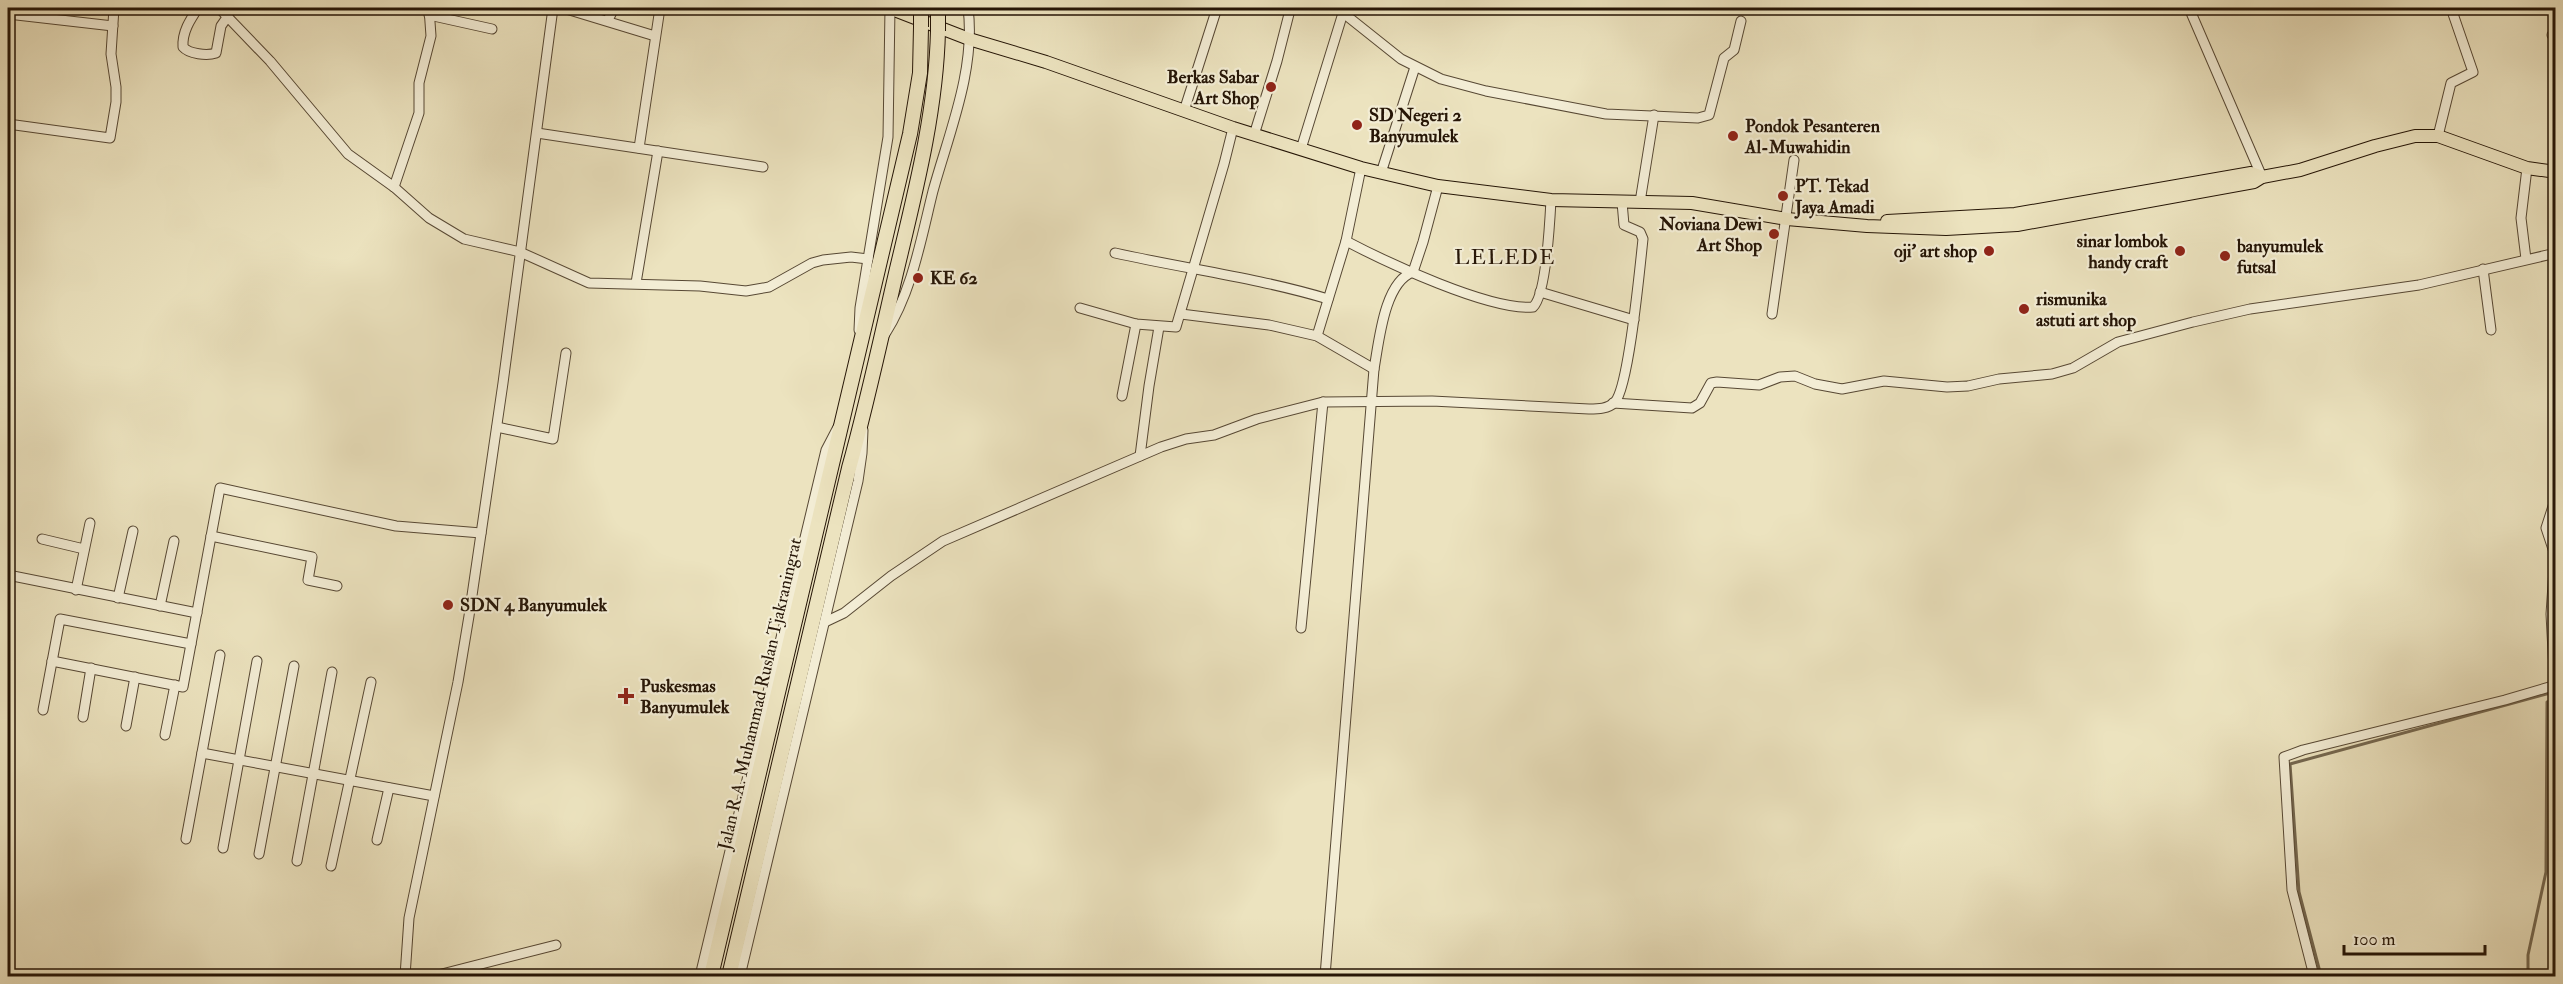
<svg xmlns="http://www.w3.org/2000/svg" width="2563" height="984" font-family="'IM FELL Double Pica',serif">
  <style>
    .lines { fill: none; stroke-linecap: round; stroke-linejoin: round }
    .stream { stroke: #74674f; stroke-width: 3 }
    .minor-casing { stroke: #574834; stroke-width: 11 }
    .major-casing { stroke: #251506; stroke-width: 14 }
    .highway-casing { stroke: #251506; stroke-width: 16 }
    .minor { stroke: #f3edd5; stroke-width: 9 }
    .major { stroke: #ece3bf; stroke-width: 12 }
    .highway { stroke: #ece3bf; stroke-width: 14 }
    .highway-bridge-casing { stroke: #251506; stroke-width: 16; stroke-linecap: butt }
    .highway-bridge { stroke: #ece3bf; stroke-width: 14 }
    .poi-dot { fill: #8f2418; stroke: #f3edd5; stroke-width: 2 }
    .labels { text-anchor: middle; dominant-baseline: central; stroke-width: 4.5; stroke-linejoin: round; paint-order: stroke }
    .poi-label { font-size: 18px; font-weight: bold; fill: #251506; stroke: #f3edd5; text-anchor: start }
    .street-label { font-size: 18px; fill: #251506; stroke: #f3edd5 }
    .quarter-label { font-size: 21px; letter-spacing: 1.5px; fill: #251506; stroke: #f3edd5 }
  </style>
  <rect width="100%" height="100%" fill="#ece3bf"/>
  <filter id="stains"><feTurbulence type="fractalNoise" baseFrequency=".00333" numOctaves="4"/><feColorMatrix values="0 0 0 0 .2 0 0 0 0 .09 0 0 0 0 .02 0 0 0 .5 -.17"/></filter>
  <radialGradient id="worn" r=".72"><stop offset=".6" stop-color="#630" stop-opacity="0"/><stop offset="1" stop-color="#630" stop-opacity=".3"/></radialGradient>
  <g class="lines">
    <g class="stream">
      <polyline points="2321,976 2299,892 2290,764 2554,692"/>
      <polyline points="2528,976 2528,955 2546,872 2547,702 2556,700"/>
    </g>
    <g class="minor-casing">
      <g id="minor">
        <path d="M198 8C190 20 182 32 183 47 189 54 207 56 216 53L221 26 228 16"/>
        <polyline points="219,8 270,61 348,154 394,187 429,218 464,239 520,252 589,283 700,286 746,291 769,287 812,263 823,260 851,257 868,259"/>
        <polyline points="563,8 655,36"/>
        <polyline points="1337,8 1401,59 1441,79 1486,91 1606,114 1698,118 1709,115 1724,58 1734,50 1741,21"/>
        <polyline points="2189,8 2262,177"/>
        <polyline points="8,14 113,26"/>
        <polyline points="429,15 492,29"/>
        <polyline points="608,20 614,8"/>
        <polyline points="2552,35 2556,35"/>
        <polyline points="1184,111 1217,8"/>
        <polyline points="8,124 110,138 116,102 116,87 111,54 114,8"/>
        <polyline points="537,133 763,167"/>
        <polyline points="1254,135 1277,61 1290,10"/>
        <polyline points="2438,136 2451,83 2473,72 2451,8"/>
        <polyline points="639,148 660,8"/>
        <polyline points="1301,149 1343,13"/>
        <polyline points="1381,173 1415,67"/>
        <polyline points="394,187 419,113 419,83 431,36 429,8"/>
        <polyline points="1640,202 1654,115"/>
        <path d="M1346 241C1386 262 1490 311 1533 307 1546 296 1550 219 1551 200"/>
        <path d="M1115 253C1187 269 1258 278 1328 299"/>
        <polyline points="2526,259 2521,218 2527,168"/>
        <polyline points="2483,269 2491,330"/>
        <polyline points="1413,272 1423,242 1438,186"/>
        <polyline points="636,283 658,151"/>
        <polyline points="1540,292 1634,320"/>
        <polyline points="1080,308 1136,324 1176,327 1224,164 1233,128"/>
        <polyline points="1181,314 1269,325 1317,336 1374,369"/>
        <polyline points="1772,314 1794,160"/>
        <polyline points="859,330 860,308 888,137 890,8"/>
        <path d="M885 334C912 292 921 239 933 191 949 133 976 69 968 8"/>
        <polyline points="1317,336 1346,241 1361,168"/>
        <polyline points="1122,396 1136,324"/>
        <polyline points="1613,403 1692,408 1700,403 1711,383 1717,382 1759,385 1780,377 1795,376 1815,384 1842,389 1884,381 1947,387 1968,386 1999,379 2052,374 2073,368 2118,342 2193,322 2250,309 2419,285 2556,253"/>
        <polyline points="497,427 553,439 566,353"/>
        <polyline points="1140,456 1149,386 1159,327"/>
        <polyline points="211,536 312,557 308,580 337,586"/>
        <polyline points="42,539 84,549"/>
        <polyline points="8,575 197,613"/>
        <polyline points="76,590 90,523"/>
        <polyline points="118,598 133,531"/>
        <polyline points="160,606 174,541"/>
        <path d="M825 622 844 613 891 576 943 541 1161 447 1186 439 1214 435 1257 419 1323 402 1432 401 1589 409C1598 409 1608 409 1615 402 1629 386 1640 266 1643 239L1640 232 1624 225 1622 202"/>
        <polyline points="1301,628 1323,402"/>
        <polyline points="52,661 183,687 220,488 396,526 481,533"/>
        <polyline points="2555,689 2551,614 2555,555 2546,528 2556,497"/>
        <polyline points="43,710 60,619 191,644"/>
        <polyline points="83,717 91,668"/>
        <polyline points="126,726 135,677"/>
        <polyline points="165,735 175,685"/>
        <polyline points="202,753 434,796"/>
        <polyline points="186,839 220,655"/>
        <polyline points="377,840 389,788"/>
        <polyline points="223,848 257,661"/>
        <polyline points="259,854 294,666"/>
        <polyline points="297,861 332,672"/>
        <polyline points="331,866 371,682"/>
        <polyline points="405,976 409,918 458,682 469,616 503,383 553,8"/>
        <polyline points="434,976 556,945"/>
        <polyline points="700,976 826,450 838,427"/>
        <polyline points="740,976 858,481 862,453 863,430"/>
        <path d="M1325 976 1374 369C1379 342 1384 282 1413 272"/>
        <polyline points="2314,976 2292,890 2284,757 2303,750 2505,700 2556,685"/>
      </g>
    </g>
    <g class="major-casing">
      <g id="major">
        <polyline points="889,8 969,39 1046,62 1233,128 1361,168 1438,186 1551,200 1692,203 1787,219 1867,226 1946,229 2017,225 2254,182 2262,177 2300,170 2375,146 2415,136 2438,136 2527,168 2556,172"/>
        <polyline points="1887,221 2015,214 2251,173 2262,177"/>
      </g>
    </g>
    <g class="highway-casing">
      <g id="highway">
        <polyline points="711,976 910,134 920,73 921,27"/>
        <path d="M729 976 849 468C867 404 881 338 896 273 915 193 936 113 938 31"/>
      </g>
    </g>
    <use href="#minor" class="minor"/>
    <use href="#major" class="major"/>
    <use href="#highway" class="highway"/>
    <g class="highway-bridge-casing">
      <g id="highway-bridge">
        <polyline points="921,8 921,27"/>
        <polyline points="938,13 938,31"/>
      </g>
    </g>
    <use href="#highway-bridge" class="highway-bridge"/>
  </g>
  <g class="poi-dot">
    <circle cx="1271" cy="87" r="6"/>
    <circle cx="1357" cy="125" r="6"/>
    <circle cx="1733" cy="136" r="6"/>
    <circle cx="1783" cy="196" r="6"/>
    <circle cx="1774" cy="234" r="6"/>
    <circle cx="1989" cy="251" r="6"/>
    <circle cx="2180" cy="251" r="6"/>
    <circle cx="2225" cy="256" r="6"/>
    <circle cx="918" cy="278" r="6"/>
    <circle cx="2024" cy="309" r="6"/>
    <circle cx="448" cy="605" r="6"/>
    <path d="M623 687h6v6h6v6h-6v6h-6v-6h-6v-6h6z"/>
  </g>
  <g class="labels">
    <g class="poi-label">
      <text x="1259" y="77" text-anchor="end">Berkas Sabar<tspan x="1259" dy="21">Art Shop</tspan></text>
      <text x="1369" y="115">SD Negeri 2<tspan x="1369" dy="21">Banyumulek</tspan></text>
      <text x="1745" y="126">Pondok Pesanteren<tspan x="1745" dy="21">Al-Muwahidin</tspan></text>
      <text x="1795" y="186">PT. Tekad<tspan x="1795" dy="21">Jaya Amadi</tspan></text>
      <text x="1762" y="224" text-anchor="end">Noviana Dewi<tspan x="1762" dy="21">Art Shop</tspan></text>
      <text x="2168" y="241" text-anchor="end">sinar lombok<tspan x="2168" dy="21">handy craft</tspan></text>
      <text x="2237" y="246">banyumulek<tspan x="2237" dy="21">futsal</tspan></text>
      <text x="1977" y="251" text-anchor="end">oji' art shop</text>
      <text x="930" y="278">KE 62</text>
      <text x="2036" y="299">rismunika<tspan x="2036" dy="21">astuti art shop</tspan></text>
      <text x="460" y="605">SDN 4 Banyumulek</text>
      <text x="640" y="686">Puskesmas<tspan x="640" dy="21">Banyumulek</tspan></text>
    </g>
    <g class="street-label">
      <text transform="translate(760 694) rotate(-77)">Jalan R.A. Muhammad Ruslan Tjakraningrat</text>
    </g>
    <g class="quarter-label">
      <text x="1505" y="257">LELEDE</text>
    </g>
  </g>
  <rect width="2563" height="984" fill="none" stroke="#ece3bf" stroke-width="30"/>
  <rect x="9" y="9" width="2545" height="966" fill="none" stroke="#251506" stroke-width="3"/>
  <rect x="15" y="15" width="2533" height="954" fill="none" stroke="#251506" stroke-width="1.5"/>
  <path d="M2344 945v9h141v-9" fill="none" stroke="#251506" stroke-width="3"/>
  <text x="2353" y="945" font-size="18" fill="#251506" stroke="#f3edd5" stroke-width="4.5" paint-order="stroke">100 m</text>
  <rect width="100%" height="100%" filter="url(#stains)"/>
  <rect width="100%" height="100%" fill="url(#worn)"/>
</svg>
